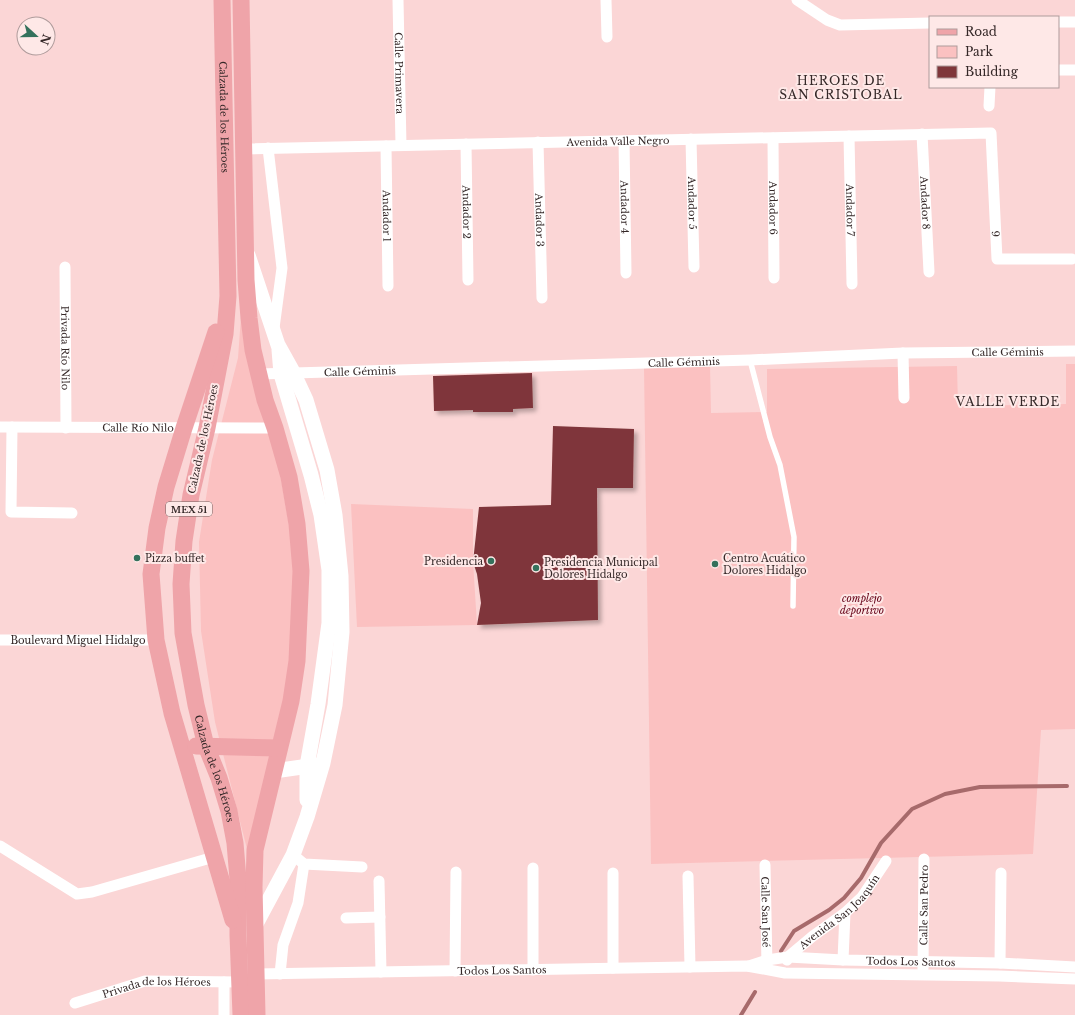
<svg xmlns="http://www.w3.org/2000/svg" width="1075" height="1015" font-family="'Libre Baskerville',serif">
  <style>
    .green { fill: #fbc1c1 }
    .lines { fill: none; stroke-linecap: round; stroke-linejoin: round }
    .stream { stroke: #a76a6b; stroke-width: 4 }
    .building { fill: #7f363a; filter: url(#shadow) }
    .lane { stroke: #fff; stroke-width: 5.5 }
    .street { stroke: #fff; stroke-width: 11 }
    .secondary { stroke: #fff; stroke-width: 15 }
    .primary { stroke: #efa4a9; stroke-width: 17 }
    .poi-dot { fill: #34715c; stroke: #fee8e7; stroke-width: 1.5 }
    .labels { text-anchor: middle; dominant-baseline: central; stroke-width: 4; stroke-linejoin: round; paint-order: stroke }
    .shield { fill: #fee8e7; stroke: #716261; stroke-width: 1 }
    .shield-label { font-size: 9px; font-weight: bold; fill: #352828 }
    .street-label { font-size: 10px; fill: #352828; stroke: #fee8e7 }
    .poi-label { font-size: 10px; fill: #352828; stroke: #fee8e7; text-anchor: start }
    .park-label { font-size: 10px; font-style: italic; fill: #650016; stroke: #fee8e7 }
    .quarter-label { font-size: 12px; letter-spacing: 1px; fill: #352828; stroke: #fee8e7 }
  </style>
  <defs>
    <filter id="shadow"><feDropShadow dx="3.5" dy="3.5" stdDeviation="2" flood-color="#0004"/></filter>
  </defs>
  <rect width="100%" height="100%" fill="#fbd6d6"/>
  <g class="green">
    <polygon points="243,288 272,426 297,573 289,700 249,857 215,722 201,631 199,542 212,460 238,358"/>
    <polygon points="1066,364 1075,364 1075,729 1041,730 1033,854 651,864 644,367 710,365 711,413 767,412 767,369 957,366 958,406 1066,404"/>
    <polygon points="351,504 473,509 473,562 477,625 357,627"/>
  </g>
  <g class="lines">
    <g class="stream">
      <polyline points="781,951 794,931 829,910 844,898 861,878 881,843 912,809 945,794 980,787 1067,786"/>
      <polyline points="741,1015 755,992"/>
    </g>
  </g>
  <g class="building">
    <polygon points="532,373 533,408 513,409 513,412 473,412 473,410 434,411 433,376"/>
    <polygon points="553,426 634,429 633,488 597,488 598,620 477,625 481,603 477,574 473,562 479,507 551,505"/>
  </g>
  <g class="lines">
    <polyline class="lane" points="750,360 770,437 780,465 794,537 793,606"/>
    <g class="street">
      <path id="s1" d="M398 0 401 145"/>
      <polyline points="606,0 607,37"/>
      <polyline points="797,0 827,20 840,25 930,23"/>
      <polyline points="1058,22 1075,22"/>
      <polyline points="1058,70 1075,70"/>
      <polyline points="989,106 990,87"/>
      <path id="s2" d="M922 134 929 272"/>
      <path id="s3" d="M849 136 852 284"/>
      <path id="s4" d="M773 138 774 278"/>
      <path id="s5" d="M691 139 694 267"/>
      <path id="s6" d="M624 141 626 273"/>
      <path id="s7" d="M538 142 542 298"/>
      <path id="s8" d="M466 144 468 280"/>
      <path id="s9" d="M386 146 388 286"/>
      <polyline points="268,148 282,268 274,328"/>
      <path id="s10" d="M244 149 991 133 997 259H1072"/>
      <path id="s11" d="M65 267 66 428"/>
      <polyline points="903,353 904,398"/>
      <path id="s12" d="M259 374 750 360 903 353 1075 351"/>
      <path id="s13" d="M0 427 275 428"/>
      <polyline points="12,427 11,512 72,513"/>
      <path id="s14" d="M0 640H156"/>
      <polyline points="0,846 77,894 92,892 214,857"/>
      <polyline points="298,859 304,864 362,867"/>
      <path id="s15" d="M765 865 767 966"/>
      <polyline points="613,873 613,968"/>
      <polyline points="688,876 690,967"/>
      <polyline points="379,881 381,972"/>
      <polyline points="346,918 380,917"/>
      <path id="s16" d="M787 960 788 957 813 936 845 913 862 897 886 861"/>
      <polyline points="843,960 845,913"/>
      <polyline points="1000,963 1001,873"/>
      <path id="s17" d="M749 966 767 960 788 957 843 960 1000 963 1075 967"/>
      <path id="s18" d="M923 969 924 859"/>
      <polyline points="533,970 533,868"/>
      <polyline points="455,971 456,872"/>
      <path id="s19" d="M256 974 747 966 785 973 999 976 1075 979"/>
      <polyline points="280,974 283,945 298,903 304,864"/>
      <polyline points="224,982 224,1015"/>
      <path id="s20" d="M75 1003 145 981 240 982"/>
    </g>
    <g class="secondary">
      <polyline points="248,255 278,345 293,372 306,400 327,470 335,515 341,576 342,632 335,705 323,763 307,817 293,855 256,924"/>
      <polyline points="279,350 281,374 311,475 321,515 329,570 329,623 318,704 307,766 307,800"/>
      <polyline points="274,771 316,765"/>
    </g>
    <g class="primary">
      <path id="s21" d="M222 0 228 296 225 334 207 428 191 495 184 541 181 584 183 633 196 705 206 746 219 778 229 811 235 843 238 879V935L241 1015"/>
      <polyline points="241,0 246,280 249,318 253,350 265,400 275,428 289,477 297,524 301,571 297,661 291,701 255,850 254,887 257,1015"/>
      <polyline points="216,332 184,428 166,487 157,528 151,574 156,640 172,713 233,920"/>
      <polyline points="196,746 279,748"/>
    </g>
  </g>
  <g class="poi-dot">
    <circle cx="137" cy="558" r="4"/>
    <circle cx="491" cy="561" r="4"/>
    <circle cx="715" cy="564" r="4"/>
    <circle cx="536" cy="568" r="4"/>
  </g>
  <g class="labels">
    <rect class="shield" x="166" y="502" width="46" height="14" rx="3"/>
    <g class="shield-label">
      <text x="189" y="509">MEX 51</text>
    </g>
    <g class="street-label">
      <text stroke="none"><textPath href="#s1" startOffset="73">Calle Primavera</textPath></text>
      <text stroke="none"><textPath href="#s21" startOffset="117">Calzada de los Héroes</textPath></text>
      <text stroke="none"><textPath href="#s10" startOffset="374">Avenida Valle Negro</textPath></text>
      <text stroke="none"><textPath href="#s5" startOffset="64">Andador 5</textPath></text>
      <text stroke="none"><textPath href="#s2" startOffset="69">Andador 8</textPath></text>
      <text stroke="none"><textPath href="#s6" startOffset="66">Andador 4</textPath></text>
      <text stroke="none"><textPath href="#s4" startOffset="70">Andador 6</textPath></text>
      <text stroke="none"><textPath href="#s3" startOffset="74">Andador 7</textPath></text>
      <text stroke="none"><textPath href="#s8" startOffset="68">Andador 2</textPath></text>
      <text stroke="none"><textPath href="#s9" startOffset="70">Andador 1</textPath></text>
      <text stroke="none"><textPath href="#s7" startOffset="78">Andador 3</textPath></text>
      <text stroke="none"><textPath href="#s10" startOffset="848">9</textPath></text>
      <text stroke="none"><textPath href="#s11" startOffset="81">Privada Río Nilo</textPath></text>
      <text stroke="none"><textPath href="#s12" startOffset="749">Calle Géminis</textPath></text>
      <text stroke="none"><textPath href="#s12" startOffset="425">Calle Géminis</textPath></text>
      <text stroke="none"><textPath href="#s12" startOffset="101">Calle Géminis</textPath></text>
      <text stroke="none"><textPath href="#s13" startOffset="138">Calle Río Nilo</textPath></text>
      <text transform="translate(203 439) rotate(-78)">Calzada de los Héroes</text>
      <text stroke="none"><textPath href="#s14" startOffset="78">Boulevard Miguel Hidalgo</textPath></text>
      <text stroke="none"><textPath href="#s21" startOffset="777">Calzada de los Héroes</textPath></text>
      <text stroke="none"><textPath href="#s18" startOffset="64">Calle San Pedro</textPath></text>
      <text stroke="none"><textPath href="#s16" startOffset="72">Avenida San Joaquín</textPath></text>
      <text stroke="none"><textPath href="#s15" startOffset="47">Calle San José</textPath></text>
      <text stroke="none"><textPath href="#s17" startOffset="163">Todos Los Santos</textPath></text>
      <text stroke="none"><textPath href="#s19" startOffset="246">Todos Los Santos</textPath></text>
      <text stroke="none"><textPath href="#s20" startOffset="84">Privada de los Héroes</textPath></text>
    </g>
    <g class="poi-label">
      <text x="145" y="558">Pizza buffet</text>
      <text x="723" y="558">Centro Acuático<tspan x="723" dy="12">Dolores Hidalgo</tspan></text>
      <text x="483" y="561" text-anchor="end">Presidencia</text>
      <text x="544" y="562">Presidencia Municipal<tspan x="544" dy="12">Dolores Hidalgo</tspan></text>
    </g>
    <g class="park-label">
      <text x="862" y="598">complejo<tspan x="862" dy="12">deportivo</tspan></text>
    </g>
    <g class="quarter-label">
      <text x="841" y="80">HEROES DE<tspan x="841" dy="14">SAN CRISTOBAL</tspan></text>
      <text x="1008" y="401">VALLE VERDE</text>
    </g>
  </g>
  <rect x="929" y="16" width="130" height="72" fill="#fee8e7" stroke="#ae9b9b"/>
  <rect x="937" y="29" width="20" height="6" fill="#efa4a9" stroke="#ae9b9b"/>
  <text x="965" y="36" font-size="12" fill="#352828">Road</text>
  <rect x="937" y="46" width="20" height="12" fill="#fbc1c1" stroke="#ae9b9b"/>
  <text x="965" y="56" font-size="12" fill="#352828">Park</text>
  <rect x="937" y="66" width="20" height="12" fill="#7f363a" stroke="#ae9b9b"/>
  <text x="965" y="76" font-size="12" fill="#352828">Building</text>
  <g transform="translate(36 36) rotate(111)"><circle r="19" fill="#fee8e7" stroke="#ae9b9b"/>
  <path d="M0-3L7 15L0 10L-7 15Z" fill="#34715c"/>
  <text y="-6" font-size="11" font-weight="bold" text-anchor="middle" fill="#352828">N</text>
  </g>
</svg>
